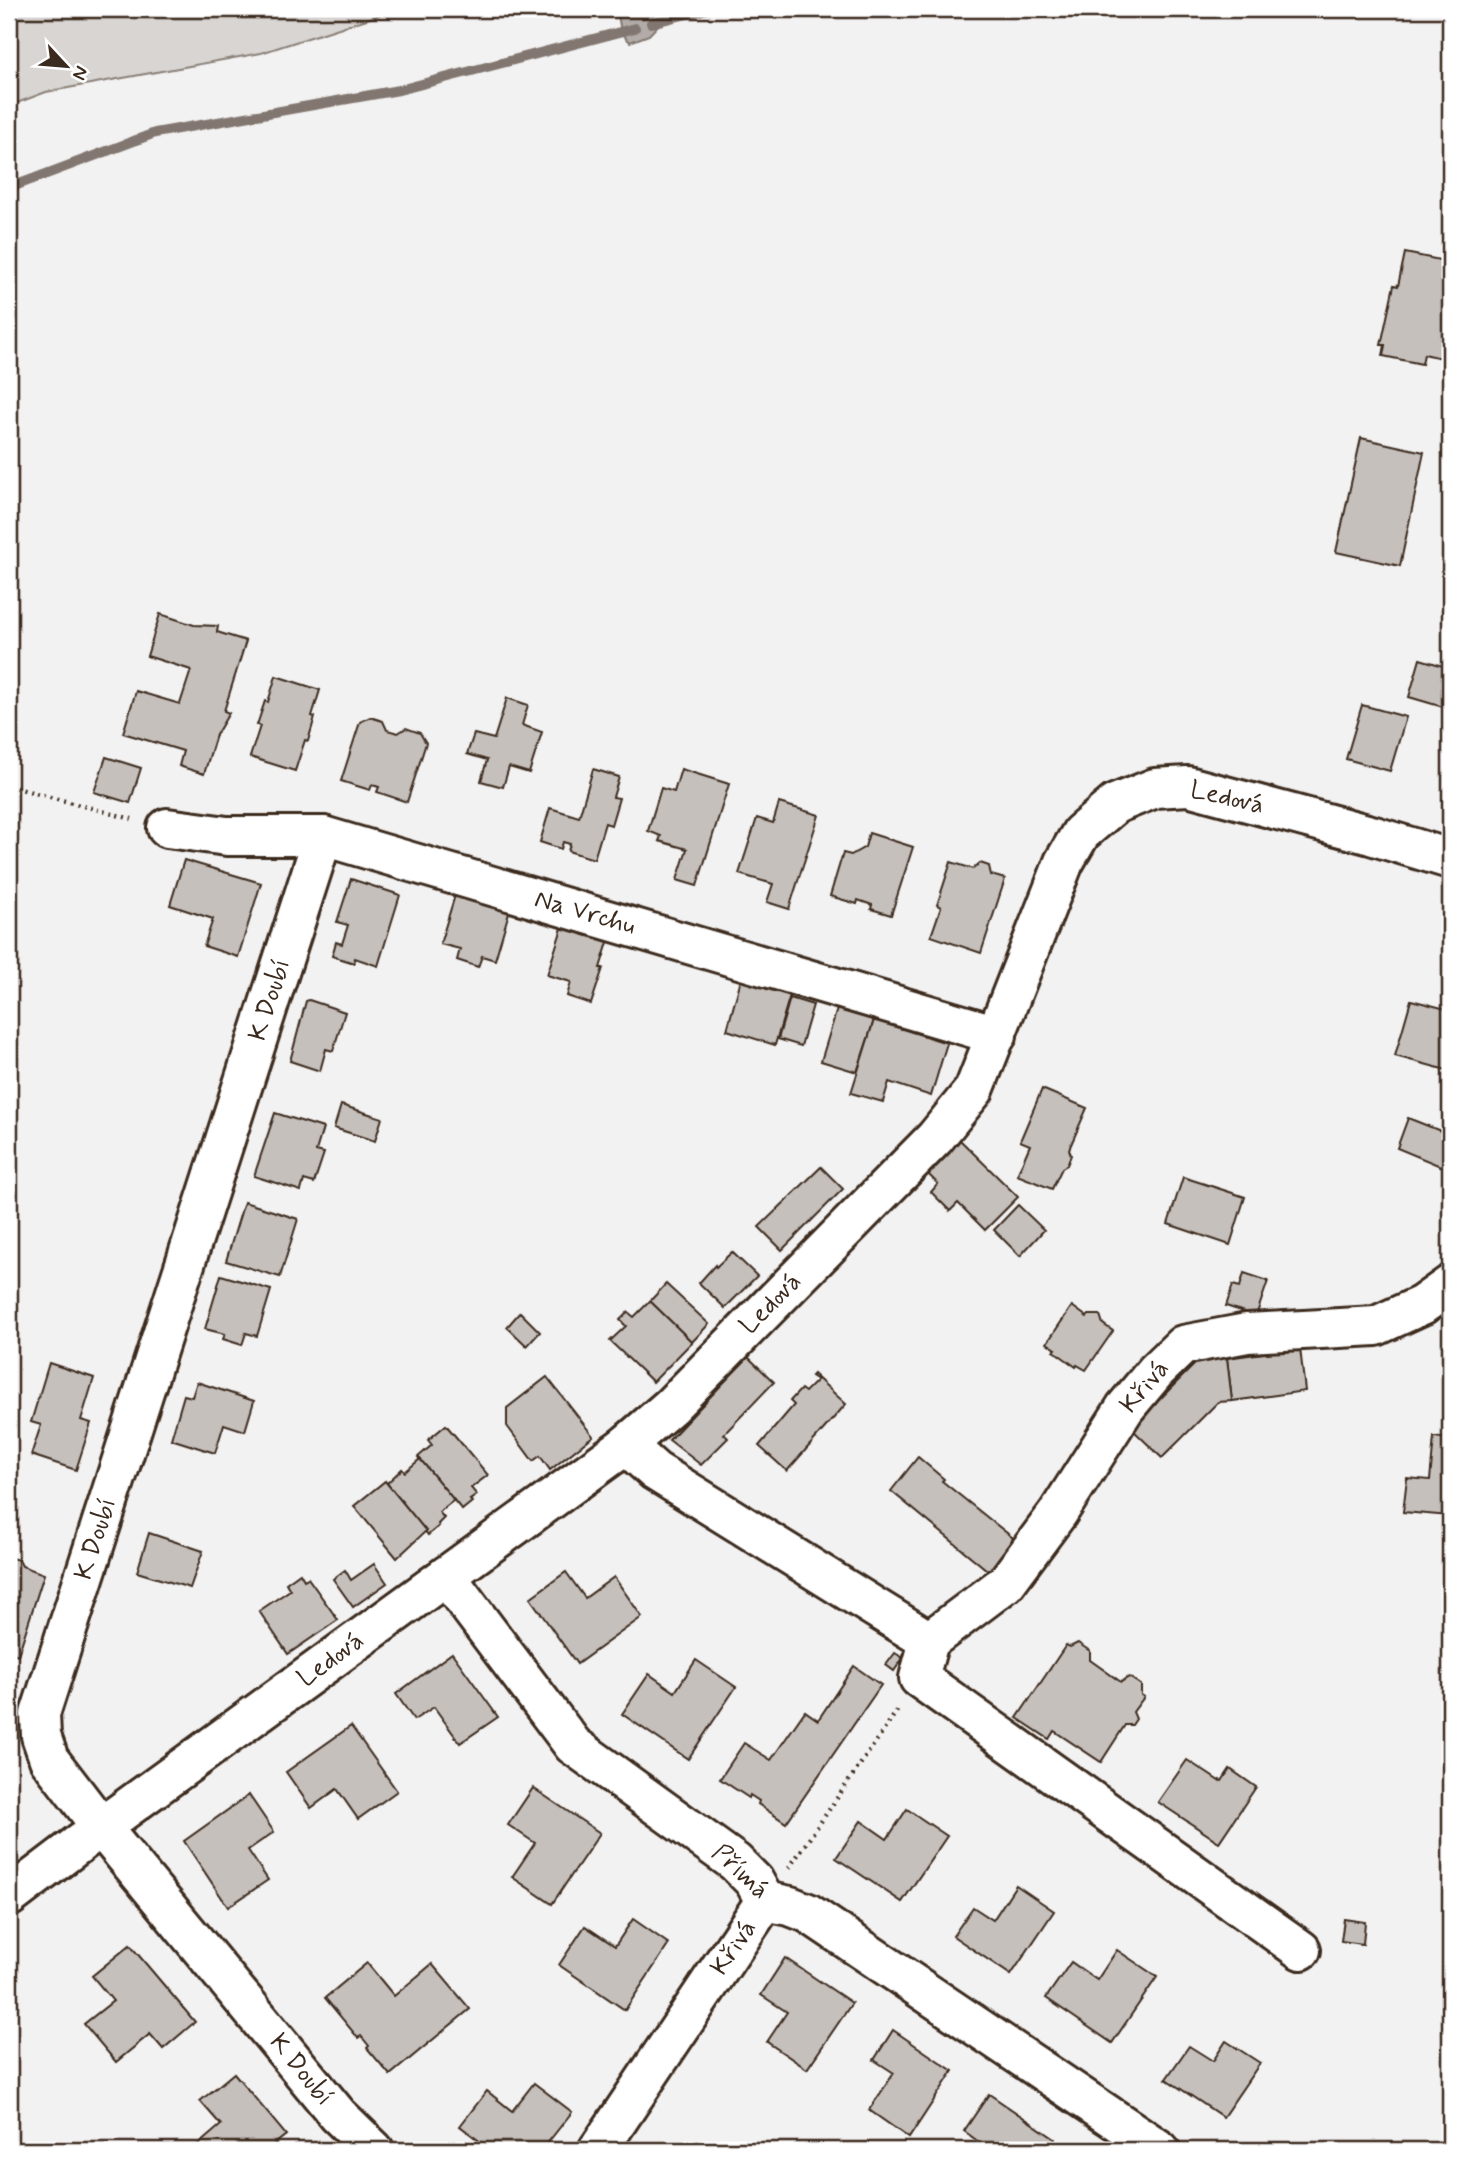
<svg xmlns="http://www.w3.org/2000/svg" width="1459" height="2159" font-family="Mynerve,sans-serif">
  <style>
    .green { fill: #d8d5d2; stroke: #8a8078; stroke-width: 2 }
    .water { fill: #b2aba7; stroke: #827770; stroke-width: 2 }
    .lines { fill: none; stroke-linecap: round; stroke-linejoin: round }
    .stream { stroke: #827770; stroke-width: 10 }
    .building { fill: #c6c0bd; stroke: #3b2a1e; stroke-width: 2 }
    .street-casing { stroke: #3b2a1e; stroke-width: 44 }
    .path { stroke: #3b2a1e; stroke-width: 4.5; stroke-dasharray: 2 5; stroke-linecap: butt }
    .street { stroke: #fff; stroke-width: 38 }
    .labels { text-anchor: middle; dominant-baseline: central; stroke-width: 5; stroke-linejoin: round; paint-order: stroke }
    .street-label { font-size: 26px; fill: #3b2a1e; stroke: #fff }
  </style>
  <rect width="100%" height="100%" fill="#f3f2f2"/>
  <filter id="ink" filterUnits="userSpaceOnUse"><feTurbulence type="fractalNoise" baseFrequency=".0143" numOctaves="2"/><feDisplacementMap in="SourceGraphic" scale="14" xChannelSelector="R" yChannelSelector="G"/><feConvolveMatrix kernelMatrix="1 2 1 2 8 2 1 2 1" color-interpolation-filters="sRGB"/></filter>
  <g filter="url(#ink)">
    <polygon class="green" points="9,9 398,9 261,53 46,92 9,106"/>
    <polygon class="water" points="617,9 667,9 670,13 649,35 630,42 621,32"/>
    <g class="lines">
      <g class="stream">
        <polyline points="651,23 707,9"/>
        <polyline points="9,188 155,133 399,90 635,28"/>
      </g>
    </g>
    <g class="building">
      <polygon points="1405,253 1450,262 1450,284 1447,297 1450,297 1450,360 1424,354 1422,364 1383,356 1385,345 1381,345 1394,285 1398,286"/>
      <polygon points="1361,438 1424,452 1400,566 1336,552"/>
      <polygon points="160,614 194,625 218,626 217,632 246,641 224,711 229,713 216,735 204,774 179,766 183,751 123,733 136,691 180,704 191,670 147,656"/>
      <polygon points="1420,659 1450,668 1450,682 1443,707 1409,697"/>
      <polygon points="276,676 320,690 312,716 315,717 308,741 305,740 295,771 250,757 260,726 257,725 265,701 268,702"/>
      <polygon points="507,698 528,705 522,725 542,732 529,773 509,767 503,787 481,781 487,760 467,754 474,734 494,739"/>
      <polygon points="1362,705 1406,717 1390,771 1346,759"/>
      <polygon points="370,717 383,721 387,730 398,733 406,728 420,733 426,743 407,802 377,792 379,787 372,785 370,790 341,781 360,722"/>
      <polygon points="106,757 141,768 130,803 94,792"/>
      <polygon points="593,769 619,777 613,797 619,798 611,825 605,823 594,859 568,851 570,844 563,842 561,849 540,842 550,808 579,817"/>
      <polygon points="681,769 729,784 697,886 677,880 687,849 659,841 661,836 648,831 661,788 674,792"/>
      <polygon points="779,803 819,815 789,909 767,902 773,884 739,874 757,818 773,823"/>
      <polygon points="869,833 913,847 891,915 871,909 872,905 858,900 857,904 830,896 843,853 851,855 865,847"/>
      <polygon points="184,860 261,883 238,957 204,946 213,919 170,905"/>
      <polygon points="951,862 973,869 980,863 989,866 991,875 1005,879 981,953 931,936 941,907 937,905"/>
      <polygon points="351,879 400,895 378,966 355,958 354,963 332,956 336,942 342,944 348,925 337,922"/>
      <polygon points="456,892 510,909 495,960 482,956 478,967 457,960 460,949 440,944"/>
      <polygon points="563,925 609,939 600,968 603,968 591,1004 567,996 571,982 547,975"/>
      <polygon points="741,979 790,995 775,1045 727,1030"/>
      <polygon points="790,998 813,1005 801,1046 778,1039"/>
      <polygon points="309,1000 345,1012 333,1051 326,1049 320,1071 290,1061 306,1001"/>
      <polygon points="1411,1000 1450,1010 1450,1071 1395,1056"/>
      <polygon points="837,1009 874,1020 857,1072 821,1061"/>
      <polygon points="874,1020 947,1043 931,1096 889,1082 883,1102 851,1093"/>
      <polygon points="1042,1089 1087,1108 1069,1149 1071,1155 1067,1165 1062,1168 1052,1189 1017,1175 1030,1145 1020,1141"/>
      <polygon points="341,1105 382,1118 375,1141 334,1128"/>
      <polygon points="275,1113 323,1128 316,1151 324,1153 314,1183 304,1180 301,1191 254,1176"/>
      <polygon points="1408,1118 1443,1132 1450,1119 1450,1170 1397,1148"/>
      <polygon points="958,1138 1018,1197 985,1230 958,1203 950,1211 931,1192 938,1184 925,1171"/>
      <polygon points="821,1167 843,1189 782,1250 759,1227"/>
      <polygon points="1183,1177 1245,1197 1230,1245 1168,1224"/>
      <polygon points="244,1202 298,1219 280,1277 226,1261"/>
      <polygon points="1018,1205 1044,1230 1020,1256 994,1230"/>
      <polygon points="732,1252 757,1276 725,1308 699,1283 715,1265 716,1267"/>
      <polygon points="1244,1273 1268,1281 1256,1316 1226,1306 1233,1285 1240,1287"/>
      <polygon points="221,1275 271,1290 257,1336 246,1333 242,1345 223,1339 225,1334 205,1329"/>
      <polygon points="666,1284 709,1324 692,1342 650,1301"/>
      <polygon points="650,1301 692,1342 653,1382 610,1341 626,1326 620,1320 628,1312 634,1317"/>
      <polygon points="1072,1306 1087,1317 1089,1315 1100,1315 1103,1324 1113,1331 1086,1370 1077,1365 1076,1367 1054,1351 1056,1349 1047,1343"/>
      <polygon points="520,1312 540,1332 527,1346 507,1327"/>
      <polygon points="1300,1348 1305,1391 1232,1401 1227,1358"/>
      <polygon points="748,1357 774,1382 724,1434 728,1438 701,1465 669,1440"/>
      <polygon points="1227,1358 1232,1401 1218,1402 1162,1458 1131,1428 1198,1361"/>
      <polygon points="49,1363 94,1378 81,1420 91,1423 76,1470 31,1455 41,1425 31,1422"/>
      <polygon points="813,1374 846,1404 787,1471 759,1446 794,1405 790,1401 801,1389 805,1392 817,1380 811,1376"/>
      <polygon points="547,1377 593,1436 550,1470 540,1456 533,1461 507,1426 507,1408"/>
      <polygon points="197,1382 254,1401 245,1431 224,1424 215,1453 171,1439 184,1395 192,1397"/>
      <polygon points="446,1425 488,1475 471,1488 477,1495 470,1500 472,1502 462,1510 418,1457 432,1445 428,1440"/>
      <polygon points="1434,1437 1450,1439 1450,1516 1403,1512 1407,1478 1430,1480"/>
      <polygon points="918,1457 944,1479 942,1481 1018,1542 992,1574 891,1491"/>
      <polygon points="420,1459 454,1500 439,1512 444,1518 438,1524 439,1526 428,1535 387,1483 402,1469 405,1472"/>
      <polygon points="385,1481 426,1531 397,1558 354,1506"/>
      <polygon points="149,1533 203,1551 190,1588 137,1572"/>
      <polygon points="11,1558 19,1560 22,1566 44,1574 18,1655 9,1652 9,1559"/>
      <polygon points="374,1564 387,1583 353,1607 333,1579 345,1570 351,1580"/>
      <polygon points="566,1572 585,1598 614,1577 642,1617 577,1664 530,1598"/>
      <polygon points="300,1573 304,1580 308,1578 338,1620 288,1654 259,1611 290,1590 286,1583"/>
      <polygon points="1078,1643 1090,1651 1090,1660 1121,1682 1129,1677 1141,1685 1141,1695 1144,1697 1133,1712 1136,1719 1132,1725 1125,1725 1101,1762 1054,1731 1049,1739 1017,1718 1066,1645 1070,1647"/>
      <polygon points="452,1653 498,1717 460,1743 434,1707 414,1720 396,1694"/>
      <polygon points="895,1653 903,1658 894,1671 886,1665"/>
      <polygon points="696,1660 736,1687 688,1759 622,1714 649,1674 675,1692"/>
      <polygon points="854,1666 881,1685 786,1823 758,1804 759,1801 750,1795 749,1798 720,1779 744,1743 771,1760 805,1711 818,1720"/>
      <polygon points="351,1726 397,1791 358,1819 337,1789 311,1808 286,1772"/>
      <polygon points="1187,1760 1219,1781 1220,1780 1222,1781 1230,1769 1256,1787 1219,1842 1158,1802"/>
      <polygon points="533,1788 600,1833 552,1904 512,1877 535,1843 508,1825"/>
      <polygon points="249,1795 274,1832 248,1850 268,1880 228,1907 184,1841"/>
      <polygon points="907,1809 947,1836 902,1902 836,1858 861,1821 887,1839"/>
      <polygon points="1016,1885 1054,1911 1011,1975 953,1936 973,1907 993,1920"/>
      <polygon points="633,1919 669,1944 625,2010 559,1965 585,1926 615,1946"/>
      <polygon points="1344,1919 1365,1922 1363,1944 1341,1941"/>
      <polygon points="130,1945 195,2022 163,2049 150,2034 116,2062 84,2024 113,2001 92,1976"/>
      <polygon points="1117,1950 1157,1977 1112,2043 1046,1998 1071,1962 1097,1980"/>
      <polygon points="785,1958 852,2003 807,2069 767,2042 787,2012 761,1995"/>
      <polygon points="367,1963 394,1996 432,1964 470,2009 390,2075 367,2048 369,2046 361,2036 358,2038 325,1998"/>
      <polygon points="893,2030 953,2071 909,2138 869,2110 894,2073 874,2060"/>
      <polygon points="1226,2041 1260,2063 1223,2117 1166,2079 1189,2046 1213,2061"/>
      <polygon points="234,2073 286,2135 267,2150 194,2150 193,2149 221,2125 200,2101"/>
      <polygon points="534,2083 572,2112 542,2150 491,2150 460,2126 487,2091 512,2111"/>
      <polygon points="989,2094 1055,2139 1047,2150 990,2150 964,2131"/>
    </g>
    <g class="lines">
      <g class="street-casing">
        <g id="street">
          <polyline points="167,828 227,836 323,836 997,1035"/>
          <polyline points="323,836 40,1714 41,1736 49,1759 101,1827 338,2115 374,2150"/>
          <polyline points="626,1445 655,1471 929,1641 1006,1583 1058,1513 1125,1408 1156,1371 1183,1345 1247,1333 1376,1326 1422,1305 1450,1285"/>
          <polyline points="446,1576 573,1745 735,1862 754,1881 765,1901 790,1906 808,1913 1160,2150"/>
          <polyline points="929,1641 919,1678 1301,1950"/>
          <polyline points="9,1897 101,1827 626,1445 671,1406 935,1138 974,1090 1064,862 1081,833 1115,804 1155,788 1188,786 1371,835 1450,859"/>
          <polyline points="598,2150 765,1901"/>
        </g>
      </g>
      <g class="path">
        <polyline points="9,786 132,819"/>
        <polyline points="789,1868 899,1708"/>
      </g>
      <use href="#street" class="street"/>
    </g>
  </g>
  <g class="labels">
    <g class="street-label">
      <text transform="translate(1227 798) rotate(13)">Ledová</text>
      <text transform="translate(585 913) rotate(16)">Na Vrchu</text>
      <text transform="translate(270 1000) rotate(-72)">K Doubí</text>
      <text transform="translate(771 1304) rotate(-45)">Ledová</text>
      <text transform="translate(1145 1387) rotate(-50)">Křivá</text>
      <text transform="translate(96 1539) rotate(-72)">K Doubí</text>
      <text transform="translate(331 1660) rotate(-36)">Ledová</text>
      <text transform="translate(740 1872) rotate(43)">Přímá</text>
      <text transform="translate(734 1948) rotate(-56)">Křivá</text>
      <text transform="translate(301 2070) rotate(51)">K Doubí</text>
    </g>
  </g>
  <rect width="1459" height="2159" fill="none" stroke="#fff" stroke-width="35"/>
  <rect x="18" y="18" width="1424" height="2124" fill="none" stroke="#3b2a1e" stroke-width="2.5" filter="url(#ink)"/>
  <g transform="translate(66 66) rotate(116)" stroke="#ffffff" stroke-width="5" paint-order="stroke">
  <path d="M0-5L12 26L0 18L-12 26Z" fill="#3b2a1e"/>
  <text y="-10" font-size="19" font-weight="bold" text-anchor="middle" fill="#3b2a1e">N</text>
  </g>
</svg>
